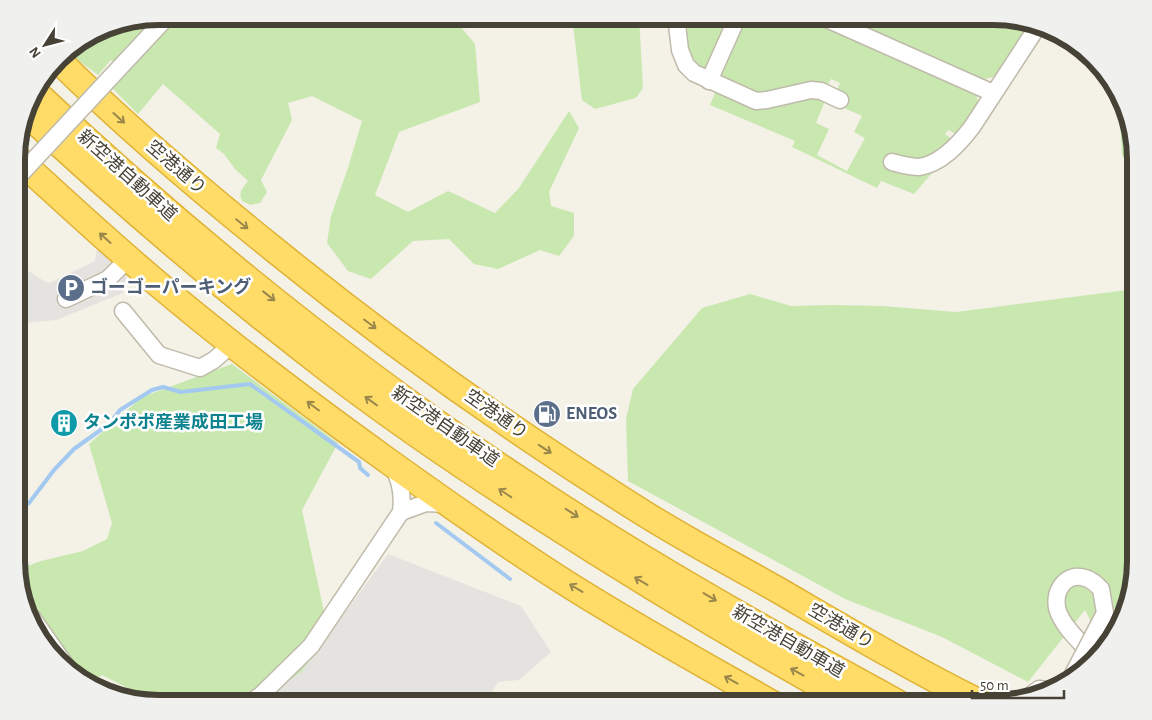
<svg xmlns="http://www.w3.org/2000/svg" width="1152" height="720" font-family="'Alegreya Sans','Noto Sans JP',sans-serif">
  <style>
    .green { fill: #c9e8b0 }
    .parking { fill: #e5e3df }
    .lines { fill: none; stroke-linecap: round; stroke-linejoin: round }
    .stream { stroke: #a3c9f1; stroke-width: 4 }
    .minor-casing { stroke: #bfbaaa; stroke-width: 19 }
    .highway-casing { stroke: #dfb236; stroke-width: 28 }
    .minor { stroke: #fff; stroke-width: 16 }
    .highway { stroke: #ffdc67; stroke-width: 25 }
    .minor-bridge-casing { stroke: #bfbaaa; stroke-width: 19; stroke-linecap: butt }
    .minor-bridge { stroke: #fff; stroke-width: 16 }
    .oneway { stroke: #9a874c }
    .labels { text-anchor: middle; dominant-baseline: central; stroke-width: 5; stroke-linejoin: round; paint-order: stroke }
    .street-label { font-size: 18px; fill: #474236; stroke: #fff }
    .service-label { font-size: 18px; font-weight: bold; fill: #4e5e75; stroke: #fff; text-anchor: start }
    .culture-label { font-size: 18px; font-weight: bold; fill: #0d838f; stroke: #fff; text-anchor: start }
    .rim { fill: none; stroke: #474236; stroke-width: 6 }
  </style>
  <rect width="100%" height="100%" fill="#f4f1e7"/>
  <g class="green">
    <path d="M159 16H452L475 44 480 102 399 132 375 195 408 212 448 191 495 213 519 188 569 111 579 128 549 192 551 206 574 213V236L559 256 540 250 498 269 474 264 449 239 413 241 371 279 348 271 327 243 331 216 347 171 362 121 312 96 288 103 292 120 261 180 267 192 260 203 250 205 242 201C238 192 242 189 248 181L235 169 224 154 216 148 220 134 163 84 138 114 112 88 125 72 111 60 98 75 66 51 105 27Z"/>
    <polygon points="572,16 639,16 643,88 636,98 595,109 582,100"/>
    <polygon points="682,16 734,16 711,72 696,67 686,47"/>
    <polygon points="746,16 799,16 924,71 975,91 979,105 960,136 948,130 945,134 952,139 952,144 924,159 894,157 938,166 914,194 881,181 877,188 792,147 795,141 710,105 717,88 758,106 810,95 825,101 816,123 829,129 817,155 847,171 865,138 854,132 862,116 844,108 849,96 837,91 840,83 831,79 827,86 765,94 757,94 720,79"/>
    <polygon points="833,16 993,16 1031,28 1003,71 993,77 981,80"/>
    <polygon points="1125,114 1135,149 1135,173 1133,172 1122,155 1120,121"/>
    <polygon points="1135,289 1135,570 1112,640 1104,647 1085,610 1028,682 942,637 845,599 628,481 626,419 633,389 702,308 750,294 791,306 833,305 882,306 956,312"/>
    <polygon points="232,364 338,443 302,510 331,644 467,704 159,704 102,675 92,683 80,680 40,640 17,579 17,570 41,561 83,551 107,539 112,523 89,444 142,397"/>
  </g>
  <g class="parking">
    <polygon points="97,247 127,273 123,293 56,320 23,323 17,325 17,275 24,268 44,281 50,283 95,261"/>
    <polygon points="388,554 521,606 551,652 519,680 498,682 484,704 257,704 302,671"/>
  </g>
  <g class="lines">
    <g class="stream">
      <polyline points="17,511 29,503 54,470 74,449 109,424 120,410 152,390 163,387 181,392 250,384 359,462 360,468 368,475"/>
      <polyline points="436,523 510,579"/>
    </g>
    <g class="minor-casing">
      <g id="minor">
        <polyline points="676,16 680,50 686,65 694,73 756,101 767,100 811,90 821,91 840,100"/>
        <polyline points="820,16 993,93"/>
        <polyline points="124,63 168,16"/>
        <polyline points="709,81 738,16"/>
        <path d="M892 162C900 164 910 167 919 167 941 164 959 144 972 127L1036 29"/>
        <polyline points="66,299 108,279 128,259"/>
        <polyline points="123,311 159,355 200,368 214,360 232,344"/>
        <polyline points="401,512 426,503 447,504"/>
        <polyline points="31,616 66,666"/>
        <path d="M1093 636 1105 613 1101 589C1096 584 1091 579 1085 578 1066 572 1054 590 1057 608 1061 625 1082 644 1094 657"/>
        <polyline points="1031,695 1039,689 1047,690"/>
        <path d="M248 704 261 695 311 646 401 512C403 496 401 480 392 466"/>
      </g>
    </g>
    <g class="highway-casing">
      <g id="highway">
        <path d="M58 60C127 128 200 190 276 251 393 346 517 434 645 514 688 541 734 565 778 590 845 629 912 669 981 703"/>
        <path d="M34 91C184 233 345 363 517 478 640 560 768 632 898 703"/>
        <path d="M26 113C123 204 225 290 330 371 398 423 469 471 541 517 643 583 747 645 853 704"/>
        <path d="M17 158C54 192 91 226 129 259 211 331 299 397 388 461 444 501 500 541 558 578 628 623 701 663 773 704"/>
      </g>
    </g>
    <use href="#minor" class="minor"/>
    <use href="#highway" class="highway"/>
    <g class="minor-bridge-casing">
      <g id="minor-bridge">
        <polyline points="17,178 124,63"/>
        <polyline points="1071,678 1093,636"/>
      </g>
    </g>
    <use href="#minor-bridge" class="minor-bridge"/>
  </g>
  <defs><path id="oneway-shaft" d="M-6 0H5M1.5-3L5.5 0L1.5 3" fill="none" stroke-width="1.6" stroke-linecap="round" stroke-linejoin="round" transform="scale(1.25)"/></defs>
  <g class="oneway">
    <use href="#oneway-shaft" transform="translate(119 118) rotate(42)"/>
    <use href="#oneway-shaft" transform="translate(242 224) rotate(39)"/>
    <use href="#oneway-shaft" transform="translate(105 238) rotate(-138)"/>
    <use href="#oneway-shaft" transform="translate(269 296) rotate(38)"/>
    <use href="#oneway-shaft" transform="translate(370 324) rotate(37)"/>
    <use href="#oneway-shaft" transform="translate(371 401) rotate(-144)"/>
    <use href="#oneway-shaft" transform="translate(313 406) rotate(-143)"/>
    <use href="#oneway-shaft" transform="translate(545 449) rotate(33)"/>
    <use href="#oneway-shaft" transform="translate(505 493) rotate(-146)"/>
    <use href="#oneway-shaft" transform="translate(572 513) rotate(33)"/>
    <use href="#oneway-shaft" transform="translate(641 581) rotate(-149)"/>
    <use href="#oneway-shaft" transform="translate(576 588) rotate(-149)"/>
    <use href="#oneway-shaft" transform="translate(710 597) rotate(31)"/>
    <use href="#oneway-shaft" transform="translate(797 672) rotate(-151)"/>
    <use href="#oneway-shaft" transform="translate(731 680) rotate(-151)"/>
  </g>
  <defs>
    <g id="parking-disc" transform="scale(1.4375)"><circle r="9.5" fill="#5c6f8a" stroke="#fff"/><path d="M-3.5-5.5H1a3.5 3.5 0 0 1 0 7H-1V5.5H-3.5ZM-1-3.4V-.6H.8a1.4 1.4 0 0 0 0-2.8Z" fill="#fff"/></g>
    <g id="fuel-disc" transform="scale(1.4375)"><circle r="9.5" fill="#5c6f8a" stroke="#fff"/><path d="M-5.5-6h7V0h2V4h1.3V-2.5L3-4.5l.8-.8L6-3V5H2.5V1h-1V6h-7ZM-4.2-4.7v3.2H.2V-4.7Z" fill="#fff"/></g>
    <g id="building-disc" transform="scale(1.4375)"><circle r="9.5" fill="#0f9aa8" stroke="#fff"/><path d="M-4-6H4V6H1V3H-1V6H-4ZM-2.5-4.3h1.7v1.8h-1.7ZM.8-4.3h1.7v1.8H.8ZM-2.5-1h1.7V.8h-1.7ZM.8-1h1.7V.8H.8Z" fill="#fff"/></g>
  </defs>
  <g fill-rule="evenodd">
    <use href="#parking-disc" x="71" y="288"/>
    <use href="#fuel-disc" x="547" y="414"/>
    <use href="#building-disc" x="64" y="423"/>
  </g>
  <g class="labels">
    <g class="street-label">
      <text transform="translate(176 168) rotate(41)">空港通り</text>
      <text transform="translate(127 176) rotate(42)">新空港自動車道</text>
      <text transform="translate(496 415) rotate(35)">空港通り</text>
      <text transform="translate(445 427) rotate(35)">新空港自動車道</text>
      <text transform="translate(841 627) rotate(30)">空港通り</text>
      <text transform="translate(788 642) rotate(30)">新空港自動車道</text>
    </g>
    <g class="service-label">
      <text x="90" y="288">ゴーゴーパーキング</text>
      <text x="566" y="414">ENEOS</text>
    </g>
    <g class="culture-label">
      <text x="83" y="423">タンポポ産業成田工場</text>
    </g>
  </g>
  <path d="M0 0H1152V720H0ZM159 25H993A134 134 0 0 1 1127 159V561A134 134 0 0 1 993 695H159A134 134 0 0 1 25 561V159A134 134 0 0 1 159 25Z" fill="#f0f0ef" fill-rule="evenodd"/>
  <path class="rim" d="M159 25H993A134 134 0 0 1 1127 159V561A134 134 0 0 1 993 695H159A134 134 0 0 1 25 561V159A134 134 0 0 1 159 25Z"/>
  <g transform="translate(45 45) rotate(234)" stroke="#ffffff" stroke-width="4" paint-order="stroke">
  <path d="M0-4L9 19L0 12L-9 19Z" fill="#474236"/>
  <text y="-8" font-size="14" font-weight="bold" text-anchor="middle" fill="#474236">N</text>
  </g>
  <path d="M972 690v8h92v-8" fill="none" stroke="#474236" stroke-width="2.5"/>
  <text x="980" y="690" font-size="15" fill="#474236" stroke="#ffffff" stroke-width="4" paint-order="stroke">50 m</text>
</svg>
